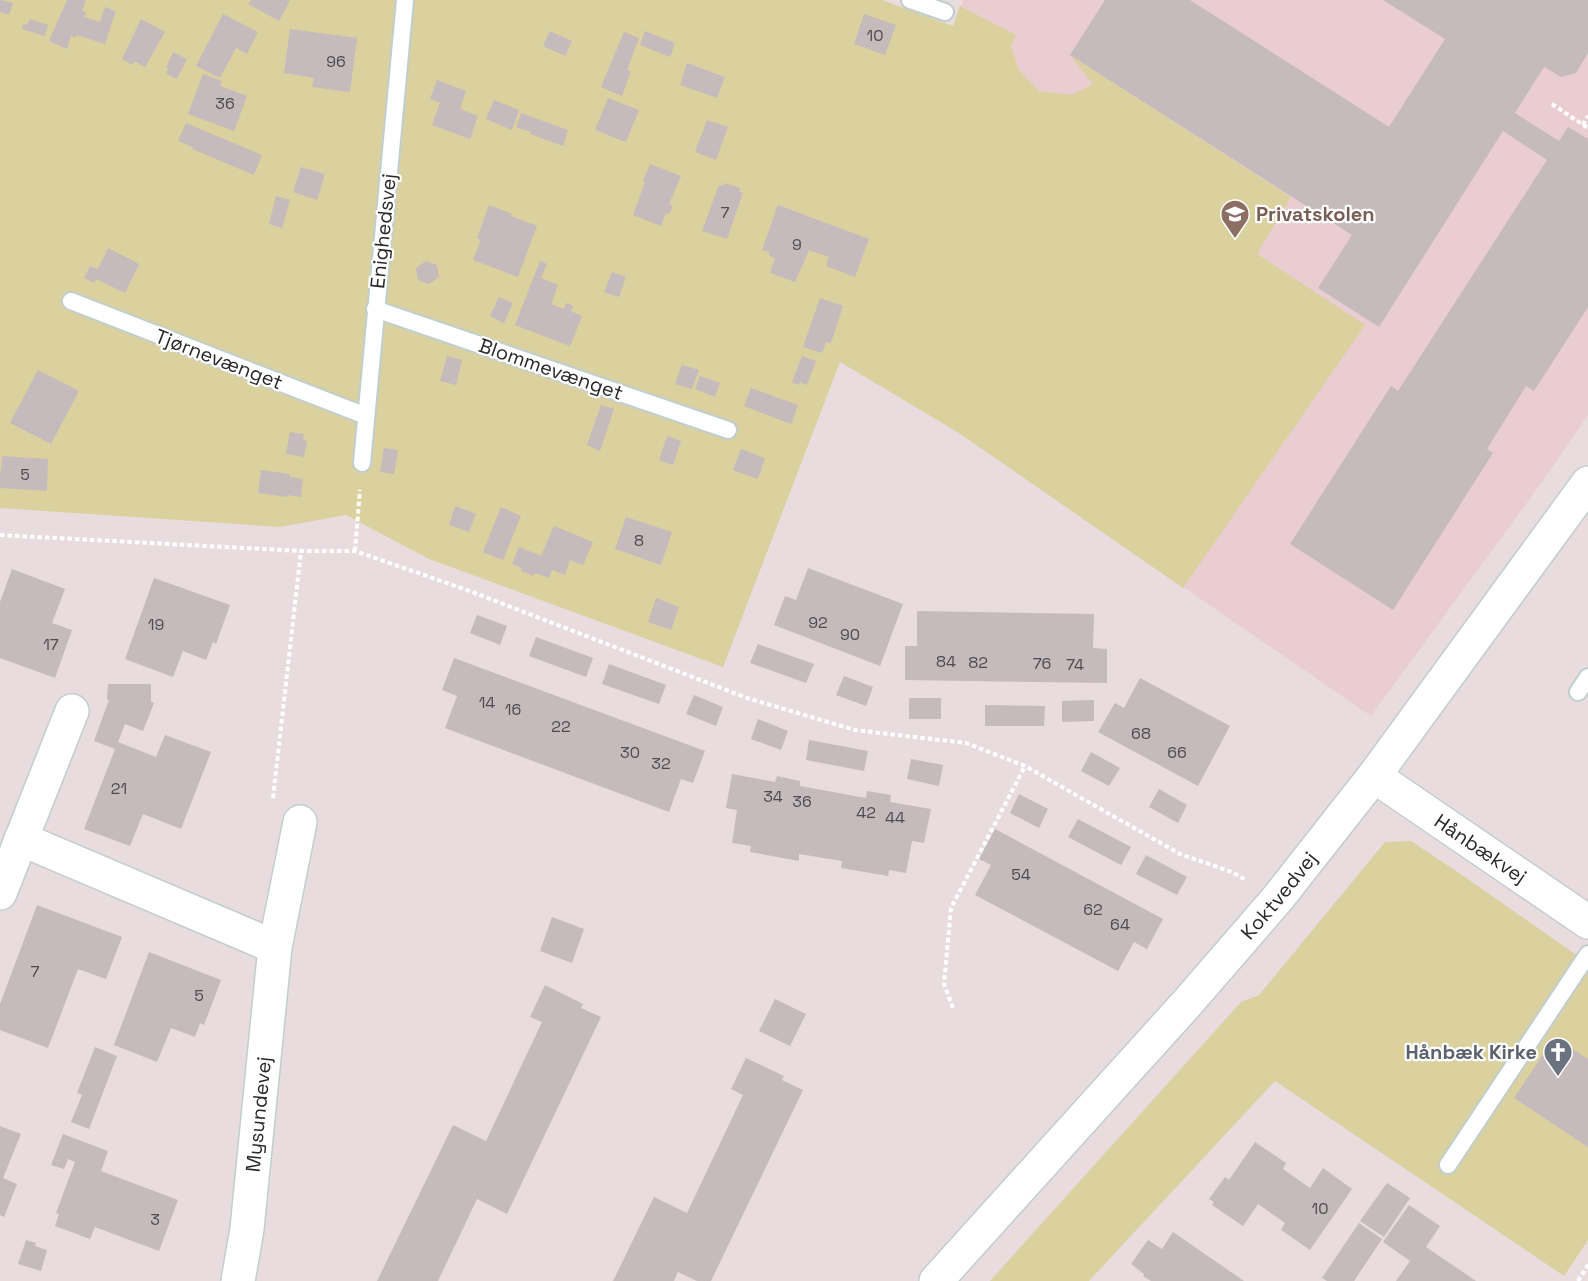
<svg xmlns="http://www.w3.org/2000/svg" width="1588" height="1281" font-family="'Space Grotesk',sans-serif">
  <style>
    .education { fill: #e9cdd0 }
    .green { fill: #dad19e }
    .building { fill: #c5babc }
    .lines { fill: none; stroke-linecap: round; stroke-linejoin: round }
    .service-casing { stroke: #c0cece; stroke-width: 20 }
    .minor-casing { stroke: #c0cece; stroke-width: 36 }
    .tertiary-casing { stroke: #c0cece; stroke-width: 36 }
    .path { stroke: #fff; stroke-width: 4; stroke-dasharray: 4.5 3; stroke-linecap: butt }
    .service { stroke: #fff; stroke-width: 16 }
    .minor { stroke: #fff; stroke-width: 33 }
    .tertiary { stroke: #fff; stroke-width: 33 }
    .labels { text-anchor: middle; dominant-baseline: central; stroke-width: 4.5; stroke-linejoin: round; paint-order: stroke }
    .number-label { font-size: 16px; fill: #4f4c4d }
    .education-label { font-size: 20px; font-weight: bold; fill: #785e54; stroke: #fff; text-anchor: start }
    .street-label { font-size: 20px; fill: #282828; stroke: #fff }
    .worship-label { font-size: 20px; font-weight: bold; fill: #5b616d; stroke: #fff; text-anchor: end }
  </style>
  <rect width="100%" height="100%" fill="#e9dcdf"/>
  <polygon class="education" points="963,0 1588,0 1588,415 1542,482 1371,716 959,433 840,361"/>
  <g class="green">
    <polygon points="0,0 882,0 953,26 960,6 1016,35 1011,46 1019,70 1039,91 1072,95 1093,84 1070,55 1291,197 1257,254 1365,325 1183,588 959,433 840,362 723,667 429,559 346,515 280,527 0,508"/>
    <polygon points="1411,841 1465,877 1588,963 1588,1240 1564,1276 1275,1081 1089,1281 990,1281 1241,1002 1259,995 1385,842"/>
  </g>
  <g class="building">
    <polygon points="0,0 13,3 9,15 0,12"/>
    <polygon points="67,0 86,0 82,11 86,12 84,17 100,22 105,7 116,11 105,44 76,35 75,38 71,36 67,49 49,41"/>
    <polygon points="251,0 290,0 279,21 248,4"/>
    <polygon points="1105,0 1190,0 1389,127 1445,39 1383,0 1588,0 1588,53 1576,73 1561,77 1544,67 1515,113 1559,141 1568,127 1588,139 1588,307 1534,391 1526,386 1487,449 1493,453 1393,610 1290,544 1391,386 1398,391 1547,160 1503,131 1379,327 1318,288 1352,235 1070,55"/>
    <polygon points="223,14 258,32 247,54 236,48 220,78 196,66"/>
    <polygon points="864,14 896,25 885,55 854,44"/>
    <polygon points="30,19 48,25 45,36 22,29 23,24 27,25"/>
    <polygon points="141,19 165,32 145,67 134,61 132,65 122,59"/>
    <polygon points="290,29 357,38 350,92 312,87 314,78 284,73"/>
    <polygon points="550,31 572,41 565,56 543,46"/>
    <polygon points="645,31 675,43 670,57 640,45"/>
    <polygon points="624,32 639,38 627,70 631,71 622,96 601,87"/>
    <polygon points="173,52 187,59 177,79 166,74 168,69 166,68"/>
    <polygon points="687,63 725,77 717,98 680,85"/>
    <polygon points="203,74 222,81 220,86 247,96 234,131 188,114"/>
    <polygon points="437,80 466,91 460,109 478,116 470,139 432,125 440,103 430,99"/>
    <polygon points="608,98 639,110 626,142 595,130"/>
    <polygon points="494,100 519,110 512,130 486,119"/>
    <polygon points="521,113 568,130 563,146 530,134 531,132 516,127"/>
    <polygon points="707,120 728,127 716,160 695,152"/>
    <polygon points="186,123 262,155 254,175 192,149 193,147 178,141"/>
    <polygon points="650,164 681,176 669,204 673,206 669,214 666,213 661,226 633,215 645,182 643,181"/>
    <polygon points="301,167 325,174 317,200 293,192"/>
    <polygon points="724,183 740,188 739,192 743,193 727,239 702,231 719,185 723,186"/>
    <polygon points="276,196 290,200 282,228 269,224"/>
    <polygon points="489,205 512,214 511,216 537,226 518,277 473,260 481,240 477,238"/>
    <polygon points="778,205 869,239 855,277 826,266 829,257 809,250 795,282 770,273 775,258 769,256 770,252 762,250"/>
    <polygon points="108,248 139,264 125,293 96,279 94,283 84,278 90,266 98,269"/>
    <polygon points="426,261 437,265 439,277 429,284 418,280 416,268"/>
    <polygon points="540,261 547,264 541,278 558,285 551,304 564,309 566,303 573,306 571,311 582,316 570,346 515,325"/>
    <polygon points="612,272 626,277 619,297 604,292"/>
    <polygon points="499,297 513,303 504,323 490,316"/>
    <polygon points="820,298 843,306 831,343 826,342 822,353 803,347"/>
    <polygon points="447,356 462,360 456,385 440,381"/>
    <polygon points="802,356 816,361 807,385 800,382 799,385 792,382"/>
    <polygon points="682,365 699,370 692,389 675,384"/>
    <polygon points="38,370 79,391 51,444 10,423"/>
    <polygon points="700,376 720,383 715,397 695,389"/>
    <polygon points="751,388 798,405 791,424 744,406"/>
    <polygon points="601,405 614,409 600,451 587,445"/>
    <polygon points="290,432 304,434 303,440 307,441 304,457 286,454"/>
    <polygon points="667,436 681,441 673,465 659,460"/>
    <polygon points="384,448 398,450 394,474 380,472"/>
    <polygon points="741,449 765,458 758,479 733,470"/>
    <polygon points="2,456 48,459 47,491 0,488 0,471 1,471"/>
    <polygon points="261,470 290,474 290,477 303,479 301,497 287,495 287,497 258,493"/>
    <polygon points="455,506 476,514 469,532 449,525"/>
    <polygon points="501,507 521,516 503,560 483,552"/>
    <polygon points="626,517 672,532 661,565 615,549"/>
    <polygon points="554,526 593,542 583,565 570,560 565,575 552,570 549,578 535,573 533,576 521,571 522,568 512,564 519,547 541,556"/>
    <polygon points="808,568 903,604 880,666 774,625 785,596 796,600"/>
    <polygon points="12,569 65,589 52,623 72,630 55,678 0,658 0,602"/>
    <polygon points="154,578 230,605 216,644 213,642 206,660 183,651 173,677 125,659"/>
    <polygon points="656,598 679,607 671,630 648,622"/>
    <polygon points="917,611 1094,614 1093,648 1107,649 1107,683 905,680 905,646 917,646"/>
    <polygon points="477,615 507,626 500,645 470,633"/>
    <polygon points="536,637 593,658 586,677 529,656"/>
    <polygon points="758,644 814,664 806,683 750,663"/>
    <polygon points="454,658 705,751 693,783 681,779 669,812 445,728 457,696 442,690"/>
    <polygon points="609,664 666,685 659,704 602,684"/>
    <polygon points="844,676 873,687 866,706 836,695"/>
    <polygon points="1140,678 1230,726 1198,786 1098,732 1115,703 1124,708"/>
    <polygon points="108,684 151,684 151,702 154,703 143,731 125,724 118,742 156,757 165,735 211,752 181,829 143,814 130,846 84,829 115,749 94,741 109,700 107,700"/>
    <polygon points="694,695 723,707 716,726 686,714"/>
    <rect x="909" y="698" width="32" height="21"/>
    <polygon points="1094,700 1094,721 1062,722 1062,701"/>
    <polygon points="985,705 1045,706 1044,726 985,726"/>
    <polygon points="758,719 788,731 781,750 751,739"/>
    <polygon points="809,740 868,751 864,771 806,760"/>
    <polygon points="1091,752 1120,768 1109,786 1081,771"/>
    <polygon points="911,759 943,765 939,786 907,779"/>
    <polygon points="732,774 775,782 777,776 800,781 800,786 866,798 867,791 891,795 890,802 931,809 924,843 912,841 906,873 889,870 888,876 841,868 842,861 799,854 799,861 750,852 751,846 732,843 737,810 726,808"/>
    <polygon points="1159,789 1187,805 1178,823 1149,807"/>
    <polygon points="1019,794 1048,809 1039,828 1010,813"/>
    <polygon points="1078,819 1131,847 1121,865 1068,837"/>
    <polygon points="995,829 1163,919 1147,949 1134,942 1118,971 975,895 991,865 979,859"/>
    <polygon points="1146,855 1187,877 1177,895 1136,874"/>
    <polygon points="37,905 122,937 106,979 78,969 48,1048 0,1030 0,1004"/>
    <polygon points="552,917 584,929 572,963 540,951"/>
    <polygon points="149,952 221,980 204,1025 200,1023 195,1037 171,1028 157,1062 114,1045"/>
    <polygon points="545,985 583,1004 581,1008 601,1017 507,1214 477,1199 438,1281 377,1281 453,1125 486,1141 542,1022 530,1017"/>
    <polygon points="775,999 806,1014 790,1046 759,1031"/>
    <polygon points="1555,1037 1588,1059 1588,1147 1514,1098"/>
    <polygon points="95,1047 117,1056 89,1129 71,1122 82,1095 77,1093"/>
    <polygon points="746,1058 784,1076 782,1080 803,1090 711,1281 697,1281 678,1272 674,1281 613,1281 654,1197 687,1213 743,1095 731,1089"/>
    <polygon points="0,1126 21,1134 3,1178 17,1184 4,1217 0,1215"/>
    <polygon points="63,1134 108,1151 101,1171 178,1200 159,1251 95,1227 90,1239 55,1226 59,1214 56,1213 75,1162 68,1159 64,1169 51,1165"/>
    <polygon points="1255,1142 1286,1163 1283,1169 1310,1188 1323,1168 1352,1189 1310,1250 1281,1230 1285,1223 1258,1204 1243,1226 1212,1205 1214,1202 1209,1199 1225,1177 1229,1180"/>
    <polygon points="1387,1183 1410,1198 1384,1237 1360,1221"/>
    <polygon points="1409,1205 1440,1226 1426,1247 1476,1281 1396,1281 1410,1261 1383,1242"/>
    <polygon points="1359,1223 1382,1239 1354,1281 1327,1281 1322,1278"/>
    <polygon points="1173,1232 1244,1281 1151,1281 1143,1276 1144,1274 1131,1264 1148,1240 1162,1249"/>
    <polygon points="26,1240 36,1243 35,1246 47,1250 41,1271 18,1264"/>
  </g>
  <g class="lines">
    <g class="service-casing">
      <g id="service">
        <polyline points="910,0 945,12"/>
        <polyline points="71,301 366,416"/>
        <polyline points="375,309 728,430"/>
        <polyline points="362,463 405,0"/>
        <polyline points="1578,692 1588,677"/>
        <polyline points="1448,1165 1588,954"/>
      </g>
    </g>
    <g class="minor-casing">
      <g id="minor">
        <polyline points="21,839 275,947"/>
        <polyline points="0,893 72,711"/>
        <path id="s1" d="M238 1281 247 1229 275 947 300 822"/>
      </g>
    </g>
    <g class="tertiary-casing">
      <g id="tertiary">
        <path id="s2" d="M1374 776 1588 922"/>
        <path id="s3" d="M936 1281 1188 1002 1278 898 1374 776 1588 483"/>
      </g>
    </g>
    <g class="path">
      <polyline points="1552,104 1588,128"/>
      <polyline points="1583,125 1588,116"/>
      <polyline points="0,535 301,551 355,551 467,590 747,698 855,730 966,743 1025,766 1180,854 1232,872 1246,880"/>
      <polyline points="355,551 360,490"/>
      <polyline points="273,798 301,551"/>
      <polyline points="953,1008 944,984 951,908 1025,766"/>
      <polyline points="1578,1281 1588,1265"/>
    </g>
    <use href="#service" class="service"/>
    <use href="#minor" class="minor"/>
    <use href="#tertiary" class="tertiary"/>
  </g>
  <defs>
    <g id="school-pin" transform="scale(1.5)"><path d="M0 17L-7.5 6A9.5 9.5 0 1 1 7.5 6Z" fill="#8d6e63" stroke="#fff"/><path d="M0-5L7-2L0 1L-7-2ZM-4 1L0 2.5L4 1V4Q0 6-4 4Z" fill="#fff"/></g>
    <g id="church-pin" transform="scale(1.5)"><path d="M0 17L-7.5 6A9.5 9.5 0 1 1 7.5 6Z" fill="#6b7280" stroke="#fff"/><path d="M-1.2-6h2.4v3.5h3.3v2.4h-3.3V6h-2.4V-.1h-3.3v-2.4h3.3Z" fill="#fff"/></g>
  </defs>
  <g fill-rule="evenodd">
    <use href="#school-pin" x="1235" y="214"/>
    <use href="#church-pin" x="1558" y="1052"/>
  </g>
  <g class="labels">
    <g class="number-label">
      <text x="875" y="35">10</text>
      <text x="336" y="61">96</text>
      <text x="225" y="103">36</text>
      <text x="725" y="212">7</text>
      <text x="797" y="244">9</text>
      <text x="25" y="474">5</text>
      <text x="639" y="540">8</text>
      <text x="818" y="622">92</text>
      <text x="156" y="624">19</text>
      <text x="850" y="634">90</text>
      <text x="51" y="644">17</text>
      <text x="946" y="661">84</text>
      <text x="978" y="662">82</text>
      <text x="1042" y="663">76</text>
      <text x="1075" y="664">74</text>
      <text x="487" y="702">14</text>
      <text x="513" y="709">16</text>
      <text x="561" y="726">22</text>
      <text x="1141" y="733">68</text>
      <text x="630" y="752">30</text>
      <text x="1177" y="752">66</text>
      <text x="661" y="763">32</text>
      <text x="119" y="788">21</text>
      <text x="773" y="796">34</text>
      <text x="802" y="801">36</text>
      <text x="866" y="812">42</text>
      <text x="895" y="817">44</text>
      <text x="1021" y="874">54</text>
      <text x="1093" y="909">62</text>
      <text x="1120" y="924">64</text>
      <text x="35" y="971">7</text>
      <text x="199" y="995">5</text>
      <text x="1320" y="1208">10</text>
      <text x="155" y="1219">3</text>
    </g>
    <g class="education-label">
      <text x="1256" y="214">Privatskolen</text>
    </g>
    <g class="street-label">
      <text transform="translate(383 231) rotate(-84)">Enighedsvej</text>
      <text transform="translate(219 359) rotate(21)">Tjørnevænget</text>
      <text transform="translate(551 369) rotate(19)">Blommevænget</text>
      <text stroke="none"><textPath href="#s2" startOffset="129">Hånbækvej</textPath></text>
      <text stroke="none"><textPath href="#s3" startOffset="516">Koktvedvej</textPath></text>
      <text stroke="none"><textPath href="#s1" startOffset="168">Mysundevej</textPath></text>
    </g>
    <g class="worship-label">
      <text x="1537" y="1052">Hånbæk Kirke</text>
    </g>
  </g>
</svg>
